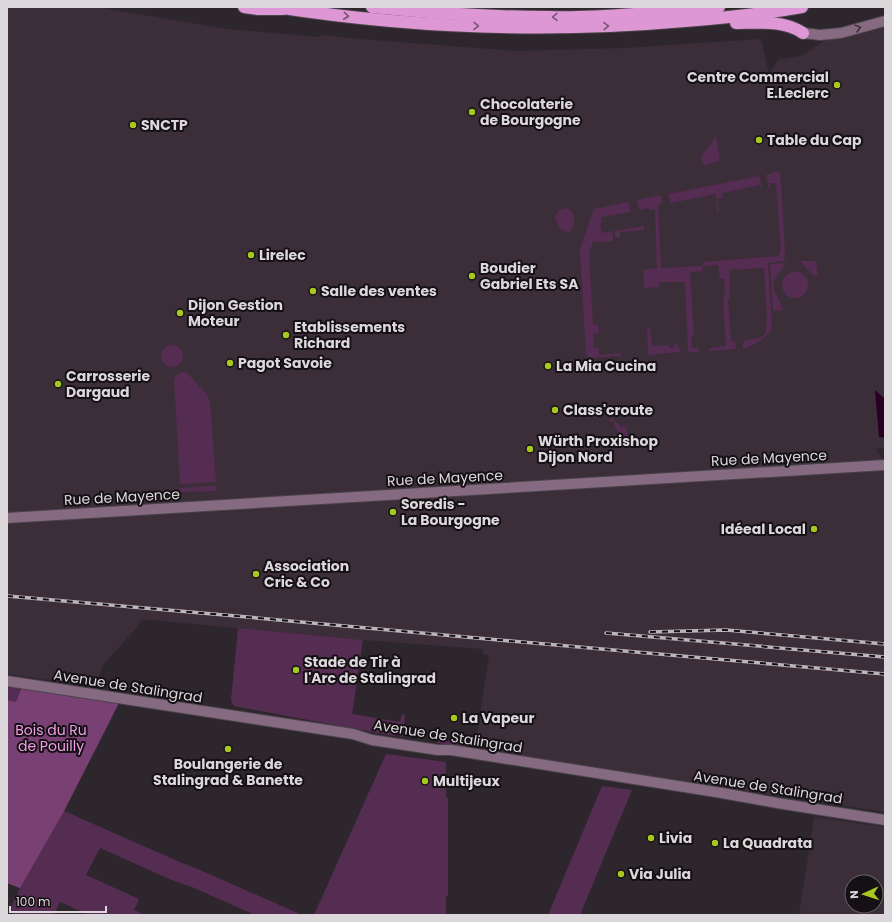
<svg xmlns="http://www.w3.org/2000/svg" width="892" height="922" font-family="Poppins,sans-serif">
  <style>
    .built { fill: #3b2e39; fill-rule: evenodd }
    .green { fill: #562d52 }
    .forest { fill: #794173 }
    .water { fill: #270124 }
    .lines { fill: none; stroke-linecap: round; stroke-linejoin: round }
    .secondary-casing { stroke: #494348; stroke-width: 12 }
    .highway-casing { stroke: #494348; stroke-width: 14 }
    .secondary { stroke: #856a81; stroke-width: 10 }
    .highway { stroke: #dd97d5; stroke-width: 12 }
    .rail-casing { stroke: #bcb6bb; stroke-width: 3.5 }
    .rail { stroke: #141013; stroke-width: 2; stroke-dasharray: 6; stroke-linecap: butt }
    .oneway { stroke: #785474 }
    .oneway2 { stroke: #3c303a }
    .poi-dot { fill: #a7c81f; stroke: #141013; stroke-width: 1.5 }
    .labels { text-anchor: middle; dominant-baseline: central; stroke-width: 4; stroke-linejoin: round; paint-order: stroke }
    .poi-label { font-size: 14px; font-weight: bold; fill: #dcd7db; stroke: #141013; text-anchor: start }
    .street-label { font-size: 14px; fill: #dcd7db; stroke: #141013 }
    .park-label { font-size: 14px; fill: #f09fe6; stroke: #141013 }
  </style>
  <rect width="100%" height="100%" fill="#2e262d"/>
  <g class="built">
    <polygon points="7,7 97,7 227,29 318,37 324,35 359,39 515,51 624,48 761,39 769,74 778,60 803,55 836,33 885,21 885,448 876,449 885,462 885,812 475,749 489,655 483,654 483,649 363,640 141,619 138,626 103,665 95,686 7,674"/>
    <path d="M814 817 885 827V915H799ZM852 882H876V906H852Z"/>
  </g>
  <g class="green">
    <polygon points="716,136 720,161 703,165 701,157"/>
    <path d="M778 171 780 173 781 182 785 253 784 261 768 263 772 329C763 340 756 344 743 349V343L745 340 760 338 764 335 766 331 767 316 764 268 729 270 730 299H728L731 342H735L736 349 708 351 711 348 726 346 723 299 725 296 724 279H720L718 265 703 266V271L690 272 694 336H691L692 348H697L700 352H688L685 282H659V287L644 288 643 270 657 268 655 210H649V208L639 210 637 202V200L661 195 662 203 658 205 661 268 703 266V262L779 256 781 249 776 183H770V188L769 189 766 175Z"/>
    <polygon points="759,176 762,189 761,189 760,185 722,193 723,198 717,198 719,213 717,213 716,194 671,203 668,194"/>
    <polygon points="628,202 631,212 601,217 602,222 600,223 602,233 612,231 613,241 593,242 589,252 593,325 598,325 599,333 593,334 594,348 599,348 599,355 621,353 621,356 591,358 588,357 586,354 580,249 594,209"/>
    <path d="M566 208C577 211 575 223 571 231L566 232 560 229 555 217 559 210Z"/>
    <polygon points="644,226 644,230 620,232 620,237 615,237 615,231"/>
    <polygon points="800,261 816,261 818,277 812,274"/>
    <path d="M786 263C780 274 768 280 776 295 779 301 782 304 783 310L773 311 770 264Z"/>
    <circle cx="795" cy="285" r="13"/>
    <polygon points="647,328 650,328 652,346 669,345 669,348 674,348 674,345 676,344 679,347 680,352 648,355"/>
    <circle cx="172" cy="356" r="11"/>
    <polygon points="183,372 187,373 190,376 207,395 210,401 216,482 180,484 174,379 178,374"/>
    <polygon points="612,418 620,426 622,427 624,425 633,447 620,449 620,448 623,446 615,426 614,421 610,422 610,419"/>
    <polygon points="216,486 216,491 180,492 180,488"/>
    <polygon points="238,628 363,640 352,714 400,722 402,714 404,714 405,717 403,737 398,736 398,731 396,731 395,736 377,733 234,706 231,700"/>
    <polygon points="7,687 21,689 16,702 7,700"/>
    <polygon points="111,719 64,811 182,863 200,870 302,915 255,915 192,887 174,881 100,848 86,875 139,899 134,910 145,915 89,915 60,902 54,915 16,915 9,912 20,888 7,883 7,730"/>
    <polygon points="439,736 444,737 445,741 467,744 466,747 437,743"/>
    <polygon points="386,754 446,762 446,797 448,798 448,895 446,896 446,915 314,915"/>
    <polygon points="602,786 632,790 580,915 548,915"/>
  </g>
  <polygon class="forest" points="21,689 26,689 119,703 64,811 20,888 7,883 7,700 16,702"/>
  <polygon class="water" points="875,390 885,399 885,438 879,437"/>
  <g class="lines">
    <g class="secondary-casing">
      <g id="secondary">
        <polyline points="803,33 820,35 841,33 885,21"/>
        <polyline points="7,518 885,465"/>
        <polyline points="7,681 353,734 372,740 438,750 451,750 722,793 777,803 885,820"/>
      </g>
    </g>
    <g class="highway-casing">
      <g id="highway">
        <polyline points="244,7 258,9 283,9"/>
        <path d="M276 7C411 28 549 33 685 21 724 18 763 14 802 7"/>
        <path d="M372 7C431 13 490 17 550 17 578 18 607 16 635 14 663 12 691 10 719 7"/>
        <path d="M736 23C759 23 784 20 803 33"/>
      </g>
    </g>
    <use href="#secondary" class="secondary"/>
    <use href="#highway" class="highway"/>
    <g class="rail-casing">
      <g id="rail">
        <polyline points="7,596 236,616 499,640 885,674"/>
        <polyline points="650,632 726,630 885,644"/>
        <polyline points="606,633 885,657"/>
      </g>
    </g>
    <use href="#rail" class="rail"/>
  </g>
  <defs><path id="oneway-chevron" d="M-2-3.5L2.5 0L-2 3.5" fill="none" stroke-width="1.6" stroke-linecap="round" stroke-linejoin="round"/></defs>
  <g class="oneway">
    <use href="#oneway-chevron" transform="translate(346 16) rotate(6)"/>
    <use href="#oneway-chevron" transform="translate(555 17) rotate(179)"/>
    <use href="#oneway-chevron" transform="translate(476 26) rotate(2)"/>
    <use href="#oneway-chevron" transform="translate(606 26) rotate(-3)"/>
  </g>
  <use class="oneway2" href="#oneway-chevron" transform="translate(858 28) rotate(-15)"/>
  <g class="poi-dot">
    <circle cx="837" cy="85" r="4"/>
    <circle cx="472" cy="112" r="4"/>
    <circle cx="133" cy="125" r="4"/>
    <circle cx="759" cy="140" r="4"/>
    <circle cx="251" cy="255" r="4"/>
    <circle cx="472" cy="276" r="4"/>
    <circle cx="313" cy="291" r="4"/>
    <circle cx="180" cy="313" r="4"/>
    <circle cx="286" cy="335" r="4"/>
    <circle cx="230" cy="363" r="4"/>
    <circle cx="548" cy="366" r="4"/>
    <circle cx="58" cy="384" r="4"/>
    <circle cx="555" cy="410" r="4"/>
    <circle cx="530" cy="449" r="4"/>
    <circle cx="393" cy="512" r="4"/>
    <circle cx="814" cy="529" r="4"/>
    <circle cx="256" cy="574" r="4"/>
    <circle cx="296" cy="670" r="4"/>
    <circle cx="454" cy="718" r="4"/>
    <circle cx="228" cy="749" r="4"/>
    <circle cx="425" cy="781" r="4"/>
    <circle cx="651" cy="838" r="4"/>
    <circle cx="715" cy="843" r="4"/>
    <circle cx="621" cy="874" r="4"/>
  </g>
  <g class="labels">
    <g class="poi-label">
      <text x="829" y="77" text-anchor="end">Centre Commercial<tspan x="829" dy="16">E.Leclerc</tspan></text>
      <text x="480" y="104">Chocolaterie<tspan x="480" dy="16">de Bourgogne</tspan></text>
      <text x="141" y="125">SNCTP</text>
      <text x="767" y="140">Table du Cap</text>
      <text x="259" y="255">Lirelec</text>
      <text x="480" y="268">Boudier<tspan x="480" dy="16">Gabriel Ets SA</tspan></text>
      <text x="321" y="291">Salle des ventes</text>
      <text x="188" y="305">Dijon Gestion<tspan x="188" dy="16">Moteur</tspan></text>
      <text x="294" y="327">Etablissements<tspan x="294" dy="16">Richard</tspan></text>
      <text x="238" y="363">Pagot Savoie</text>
      <text x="556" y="366">La Mia Cucina</text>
      <text x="66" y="376">Carrosserie<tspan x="66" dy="16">Dargaud</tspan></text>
      <text x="563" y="410">Class'croute</text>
      <text x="538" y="441">Würth Proxishop<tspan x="538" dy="16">Dijon Nord</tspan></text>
      <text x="401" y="504">Soredis -<tspan x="401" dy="16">La Bourgogne</tspan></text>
      <text x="806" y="529" text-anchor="end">Idéeal Local</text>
      <text x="264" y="566">Association<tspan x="264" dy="16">Cric &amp; Co</tspan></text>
      <text x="304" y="662">Stade de Tir à<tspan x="304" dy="16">l'Arc de Stalingrad</tspan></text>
      <text x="462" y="718">La Vapeur</text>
      <text x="228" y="764" text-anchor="middle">Boulangerie de<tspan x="228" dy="16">Stalingrad &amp; Banette</tspan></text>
      <text x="433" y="781">Multijeux</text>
      <text x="659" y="838">Livia</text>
      <text x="723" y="843">La Quadrata</text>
      <text x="629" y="874">Via Julia</text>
    </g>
    <g class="street-label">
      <text transform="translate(769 458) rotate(-3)">Rue de Mayence</text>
      <text transform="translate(445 478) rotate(-3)">Rue de Mayence</text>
      <text transform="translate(122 497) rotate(-3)">Rue de Mayence</text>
      <text transform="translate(128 686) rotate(9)">Avenue de Stalingrad</text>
      <text transform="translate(448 736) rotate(9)">Avenue de Stalingrad</text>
      <text transform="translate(768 787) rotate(9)">Avenue de Stalingrad</text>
    </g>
    <g class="park-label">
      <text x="51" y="730">Bois du Ru<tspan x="51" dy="16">de Pouilly</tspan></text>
    </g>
  </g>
  <rect width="892" height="922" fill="none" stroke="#dcd7db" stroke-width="16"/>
  <g transform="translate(864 894) rotate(267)"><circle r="19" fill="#141013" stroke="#646063"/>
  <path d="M0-3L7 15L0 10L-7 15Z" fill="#a7c81f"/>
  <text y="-6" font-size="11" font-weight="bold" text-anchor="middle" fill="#dcd7db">N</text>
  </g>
  <path d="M10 906v6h96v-6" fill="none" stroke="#dcd7db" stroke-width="2"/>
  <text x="16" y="906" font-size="12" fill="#dcd7db" stroke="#141013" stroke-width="3" paint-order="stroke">100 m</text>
</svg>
